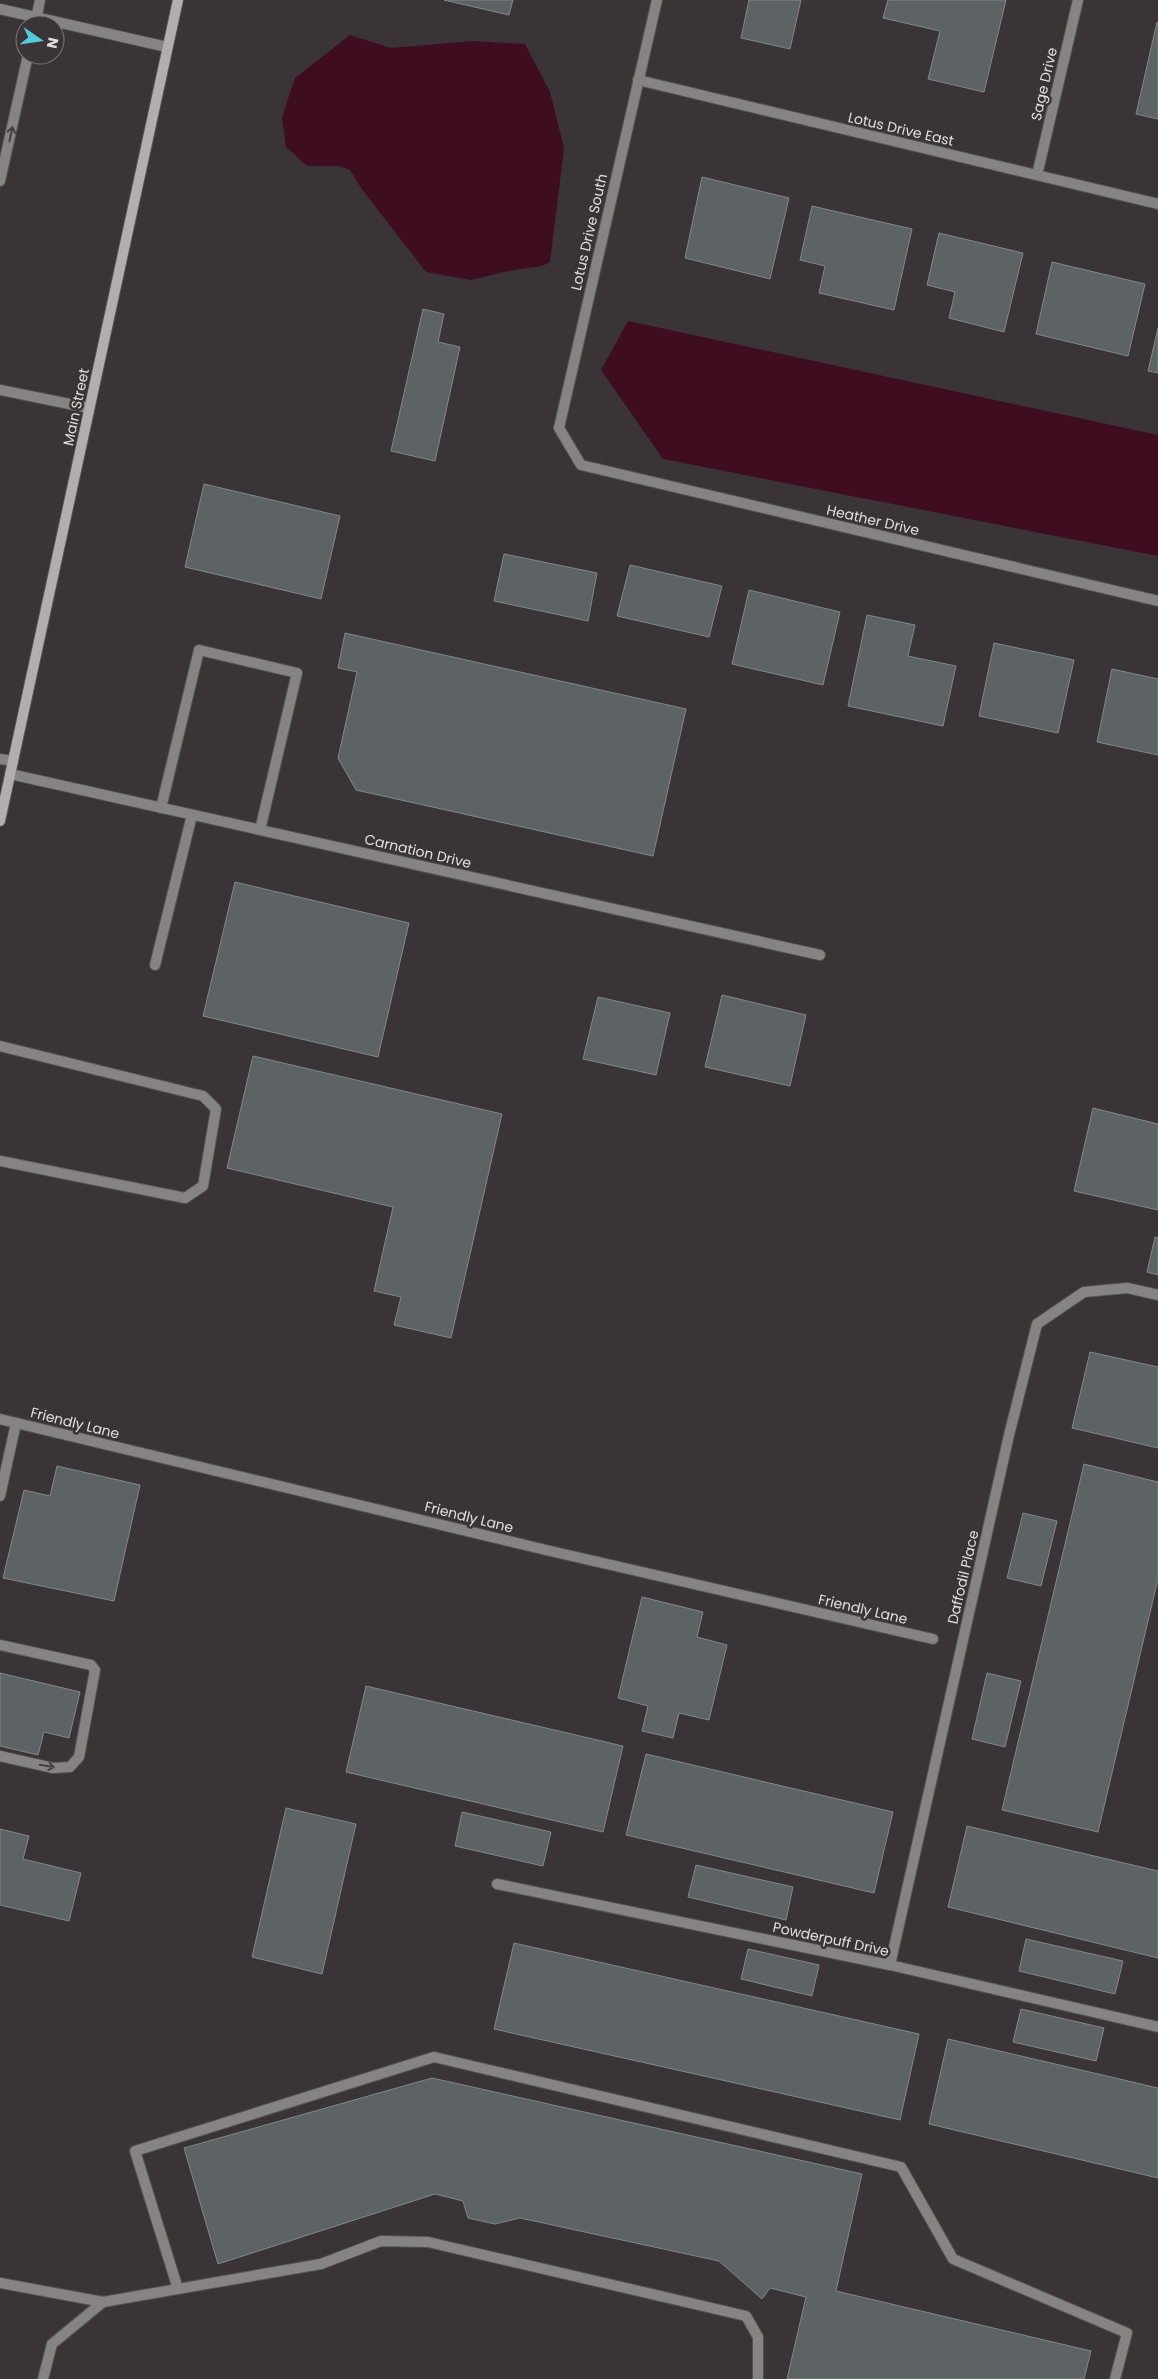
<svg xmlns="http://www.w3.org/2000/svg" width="1158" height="2379" font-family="Poppins,sans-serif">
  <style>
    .water { fill: #3f0d20 }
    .building { fill: #5d6365; stroke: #818889 }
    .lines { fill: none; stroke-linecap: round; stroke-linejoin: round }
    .lane-casing { stroke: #585254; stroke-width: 12 }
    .street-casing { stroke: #585254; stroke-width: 12 }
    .secondary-casing { stroke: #585254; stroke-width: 12 }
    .lane { stroke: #868383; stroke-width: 10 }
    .street { stroke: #868383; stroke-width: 10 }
    .secondary { stroke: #b3adaf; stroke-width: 10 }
    .oneway { stroke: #454042 }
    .labels { text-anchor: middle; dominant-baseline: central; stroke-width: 5; stroke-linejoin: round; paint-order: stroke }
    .street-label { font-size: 14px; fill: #e1ddde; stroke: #3a3436 }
  </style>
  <rect width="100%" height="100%" fill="#3a3436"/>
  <g class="water">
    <polygon points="350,35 391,48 473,41 525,44 550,92 564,148 550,262 542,266 508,271 471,280 426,272 361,188 350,170 339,166 307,166 286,147 282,117 295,78"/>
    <polygon points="628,321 1158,435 1158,556 663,459 601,370"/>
  </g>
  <g class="building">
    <polygon points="444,0 513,0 509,15"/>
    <polygon points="749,0 801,0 790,49 741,38"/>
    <polygon points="888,0 1006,0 984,92 928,79 940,31 883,18"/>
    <polygon points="1157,22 1158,23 1158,119 1136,114"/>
    <polygon points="702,177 789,198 770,279 685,258"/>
    <polygon points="812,206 912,229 894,310 819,293 825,266 800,260"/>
    <polygon points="939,233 1023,253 1004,332 949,318 955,292 927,285"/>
    <polygon points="1052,262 1145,284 1128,356 1036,334"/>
    <polygon points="423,309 444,314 438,342 460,347 435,461 391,451"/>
    <polygon points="1158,328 1158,373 1148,371"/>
    <polygon points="204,484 340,516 321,599 185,567"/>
    <polygon points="504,554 597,573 588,621 494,601"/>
    <polygon points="630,565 722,586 709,637 617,616"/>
    <polygon points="749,590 840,612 823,685 732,664"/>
    <polygon points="867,615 915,625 908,656 956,666 943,726 848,706"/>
    <polygon points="345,633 686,709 653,856 356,790 338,758 357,672 338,668"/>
    <polygon points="994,643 1074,660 1058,733 979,716"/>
    <polygon points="1112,669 1158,679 1158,755 1097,742"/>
    <polygon points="235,882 409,923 378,1057 203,1016"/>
    <polygon points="722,995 806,1015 790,1086 705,1067"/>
    <polygon points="598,997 670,1013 656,1075 583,1059"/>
    <polygon points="253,1056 502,1114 451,1338 394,1325 401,1297 374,1291 393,1207 227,1168"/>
    <polygon points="1093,1108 1158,1124 1158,1210 1074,1191"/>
    <polygon points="1155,1237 1158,1238 1158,1275 1147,1272"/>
    <polygon points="1090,1352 1158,1367 1158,1448 1072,1428"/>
    <polygon points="1084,1464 1158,1482 1158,1579 1098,1832 1002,1810"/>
    <polygon points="57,1466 140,1485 114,1601 3,1578 24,1490 50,1496"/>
    <polygon points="1023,1513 1057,1521 1041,1586 1007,1578"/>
    <polygon points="642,1597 703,1612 697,1637 727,1645 709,1720 679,1713 673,1738 642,1731 648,1706 618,1698"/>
    <polygon points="0,1673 80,1692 69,1738 44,1732 38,1755 0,1746"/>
    <polygon points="987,1673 1021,1681 1005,1747 972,1739"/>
    <polygon points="366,1686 623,1746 603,1832 346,1772"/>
    <polygon points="646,1754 893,1812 874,1893 626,1835"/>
    <polygon points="286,1808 356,1824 322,1974 252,1957"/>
    <polygon points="462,1812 551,1832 543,1866 455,1846"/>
    <polygon points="967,1826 1158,1871 1158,1958 948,1907"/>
    <polygon points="0,1829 29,1836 23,1859 81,1873 69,1921 0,1905"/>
    <polygon points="696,1865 793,1887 786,1920 688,1897"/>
    <polygon points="1026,1939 1123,1961 1115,1994 1019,1971"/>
    <polygon points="514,1943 919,2034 900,2120 494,2029"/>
    <polygon points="748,1949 819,1965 812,1996 741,1979"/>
    <polygon points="1021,2009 1104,2028 1096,2061 1013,2042"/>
    <polygon points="948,2039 1158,2088 1158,2178 929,2124"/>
    <polygon points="432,2078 862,2174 836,2291 1091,2351 1084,2379 787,2379 806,2297 770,2288 762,2299 719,2261 520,2218 495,2224 468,2218 463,2201 435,2194 218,2264 184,2148"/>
  </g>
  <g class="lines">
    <g class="lane-casing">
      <g id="lane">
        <polyline points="0,9 167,47"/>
        <polyline points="35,25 40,0"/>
        <polyline points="0,181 28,55"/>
        <polyline points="0,390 89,408"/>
        <polyline points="0,759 13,761"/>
        <polyline points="161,808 199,650 297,673 260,830"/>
        <polyline points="155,965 192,815"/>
        <polyline points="0,1046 203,1096 216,1109 203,1186 185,1198 0,1161"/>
        <polyline points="0,1496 16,1423"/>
        <polyline points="0,1645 91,1665 95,1670 79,1757 70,1767 53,1768 0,1756"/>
        <polyline points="0,2283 103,2302"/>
        <polyline points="178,2289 135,2151 434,2057 901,2167 953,2259 1127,2333 1115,2379"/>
        <polyline points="43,2379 52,2344 103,2302 321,2264 381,2241 428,2242 746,2316 758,2337 758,2379"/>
      </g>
    </g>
    <g class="street-casing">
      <g id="street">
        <polyline points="657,0 559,428 581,465 1158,601"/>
        <polyline points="638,80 1158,204"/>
        <polyline points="1037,175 1078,0"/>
        <polyline points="10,774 820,955"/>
        <polyline points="0,1419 546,1550 933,1639"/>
        <polyline points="497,1884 890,1965 1158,2027"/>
        <polyline points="890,1965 1009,1435 1037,1324 1084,1292 1127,1288 1158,1295"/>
      </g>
    </g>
    <g class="secondary-casing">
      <polyline id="secondary" points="0,821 178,0"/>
    </g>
    <use href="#lane" class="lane"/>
    <use href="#street" class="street"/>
    <use href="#secondary" class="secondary"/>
  </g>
  <defs><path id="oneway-shaft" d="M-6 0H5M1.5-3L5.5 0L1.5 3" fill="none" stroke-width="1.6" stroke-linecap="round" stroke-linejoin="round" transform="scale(1.25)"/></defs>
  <g class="oneway">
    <use href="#oneway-shaft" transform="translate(11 134) rotate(-78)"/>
    <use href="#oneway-shaft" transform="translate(47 1766) rotate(10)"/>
  </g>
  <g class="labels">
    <g class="street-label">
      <text transform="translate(1044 84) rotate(-77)">Sage Drive</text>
      <text transform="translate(901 129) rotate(13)">Lotus Drive East</text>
      <text transform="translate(589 232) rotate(-77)">Lotus Drive South</text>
      <text transform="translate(76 407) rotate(-78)">Main Street</text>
      <text transform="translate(873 520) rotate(13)">Heather Drive</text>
      <text transform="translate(418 851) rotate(13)">Carnation Drive</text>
      <text transform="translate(75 1423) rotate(14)">Friendly Lane</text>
      <text transform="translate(469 1517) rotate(14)">Friendly Lane</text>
      <text transform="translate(963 1577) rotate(-77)">Daffodil Place</text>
      <text transform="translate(863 1609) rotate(13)">Friendly Lane</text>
      <text transform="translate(831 1939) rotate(12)">Powderpuff Drive</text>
    </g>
  </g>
  <g transform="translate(40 40) rotate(103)"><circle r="24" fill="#3a3436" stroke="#7d7879"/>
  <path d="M0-4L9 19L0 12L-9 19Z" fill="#55cadf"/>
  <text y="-8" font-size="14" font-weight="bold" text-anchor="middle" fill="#e1ddde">N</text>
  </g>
</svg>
